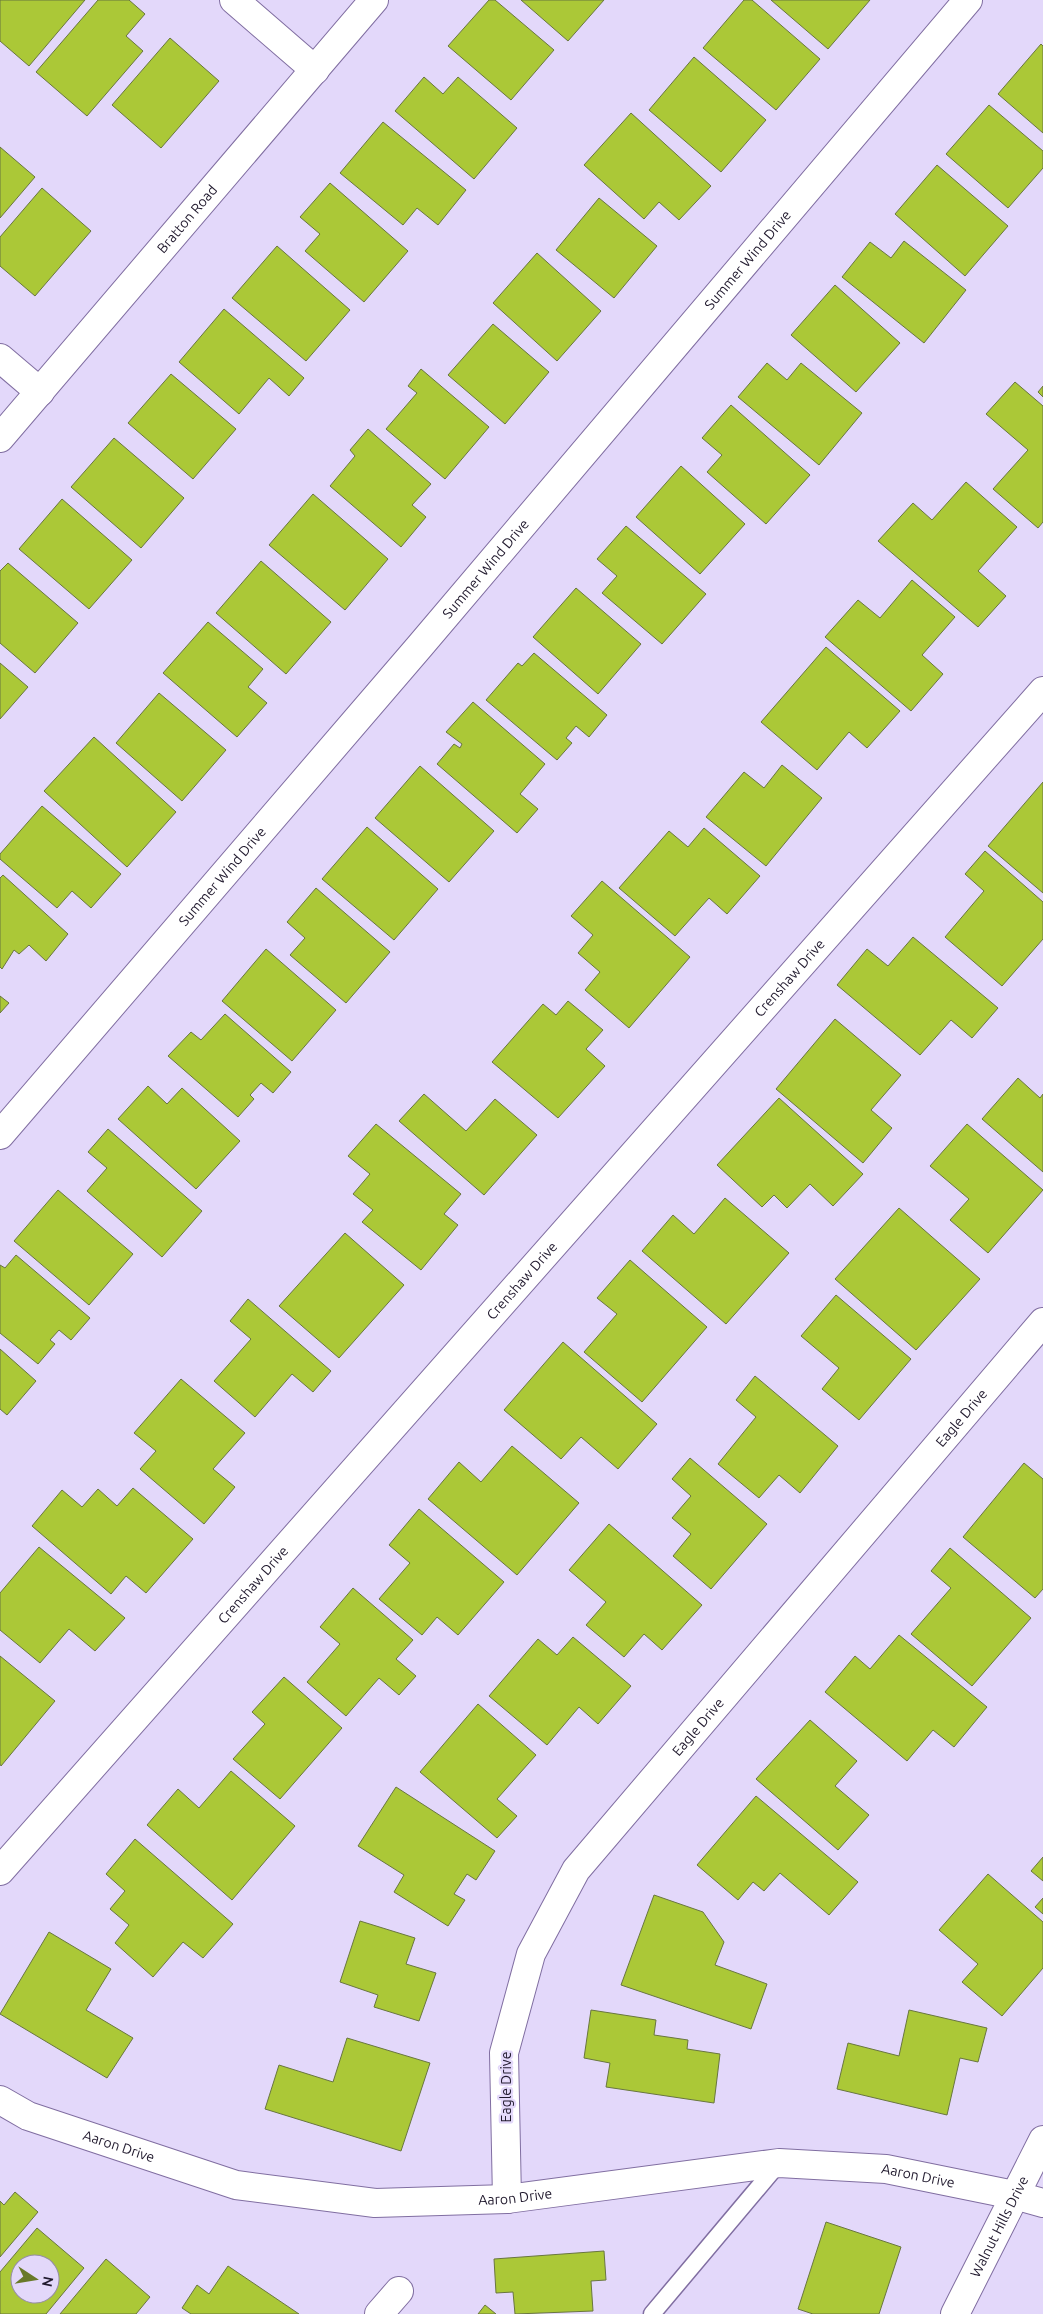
<svg xmlns="http://www.w3.org/2000/svg" width="1043" height="2314" font-family="Ubuntu,sans-serif">
  <style>
    .building { fill: #abc837; stroke: #69763f; fill-rule: evenodd }
    .lines { fill: none; stroke-linecap: round; stroke-linejoin: round }
    .service-casing { stroke: #806ea1; stroke-width: 19 }
    .minor-casing { stroke: #806ea1; stroke-width: 30 }
    .tertiary-casing { stroke: #806ea1; stroke-width: 30 }
    .service { stroke: #fff; stroke-width: 16 }
    .minor { stroke: #fff; stroke-width: 28 }
    .tertiary { stroke: #fff; stroke-width: 28 }
    .labels { text-anchor: middle; dominant-baseline: central; stroke-width: 4.5; stroke-linejoin: round; paint-order: stroke }
    .street-label { font-size: 14px; fill: #20192d; stroke: #e3d8fa }
  </style>
  <rect width="100%" height="100%" fill="#e3d8fa"/>
  <g class="building">
    <polygon points="0,0 85,0 29,66 0,41"/>
    <polygon points="98,0 129,0 145,14 126,36 143,51 87,116 36,72"/>
    <polygon points="489,0 495,0 554,50 511,100 448,46"/>
    <polygon points="521,0 604,0 568,41"/>
    <polygon points="744,0 752,0 820,59 776,110 703,48"/>
    <polygon points="771,0 870,0 828,49"/>
    <polygon points="170,38 219,81 161,148 112,105"/>
    <polygon points="1041,44 1043,46 1043,133 998,94"/>
    <polygon points="694,57 766,120 721,172 649,110"/>
    <polygon points="424,77 443,94 458,77 517,128 474,179 395,111"/>
    <polygon points="989,105 1043,151 1043,168 1008,208 946,154"/>
    <polygon points="631,113 711,186 679,220 659,202 644,219 584,165"/>
    <polygon points="383,122 466,190 438,225 417,208 403,225 340,173"/>
    <polygon points="0,147 35,177 0,218"/>
    <polygon points="937,165 1008,226 965,276 895,214"/>
    <polygon points="330,183 408,251 364,302 305,251 320,234 300,217"/>
    <polygon points="42,188 91,231 35,296 0,266 0,237"/>
    <polygon points="599,198 657,246 614,298 556,250"/>
    <polygon points="904,241 966,290 924,343 842,277 870,242 891,258"/>
    <polygon points="277,246 350,310 306,361 232,298"/>
    <polygon points="537,253 601,311 557,361 493,303"/>
    <polygon points="835,285 900,343 856,392 791,335"/>
    <polygon points="224,309 304,378 289,396 269,378 239,414 179,362"/>
    <polygon points="493,324 549,372 505,424 448,375"/>
    <polygon points="767,363 787,380 801,363 862,413 819,465 738,397"/>
    <polygon points="421,369 489,427 445,479 386,429 417,393 408,386"/>
    <polygon points="171,374 236,429 193,479 128,423"/>
    <polygon points="1015,382 1043,406 1043,522 1038,528 993,489 1028,450 986,414"/>
    <polygon points="1043,386 1043,397 1038,392"/>
    <polygon points="731,405 810,475 766,524 707,472 722,455 702,438"/>
    <polygon points="368,429 431,484 412,505 426,517 401,547 330,486 355,456 350,450"/>
    <polygon points="114,438 184,498 141,548 71,487"/>
    <polygon points="681,466 745,524 700,574 636,517"/>
    <polygon points="966,482 1017,527 978,571 1006,596 978,627 878,541 913,503 932,520"/>
    <polygon points="313,494 388,559 345,610 269,545"/>
    <polygon points="62,499 132,560 89,609 19,549"/>
    <polygon points="626,526 706,594 662,644 602,593 617,576 597,559"/>
    <polygon points="261,561 331,622 286,674 216,613"/>
    <polygon points="8,563 78,623 35,673 0,643 0,571"/>
    <polygon points="912,580 955,617 922,655 943,674 911,711 825,637 858,600 880,618"/>
    <polygon points="576,588 641,644 598,694 533,637"/>
    <polygon points="208,622 263,669 248,687 267,703 237,737 163,673"/>
    <polygon points="826,647 900,711 867,748 849,732 817,770 761,722"/>
    <polygon points="534,653 607,715 589,737 576,726 566,738 572,743 557,760 486,700 518,663 522,666"/>
    <polygon points="0,663 28,687 0,719"/>
    <polygon points="159,693 226,750 182,801 116,743"/>
    <polygon points="473,702 545,764 520,794 538,809 517,833 437,764 454,744 460,748 462,744 446,732"/>
    <polygon points="94,737 176,812 127,867 44,791"/>
    <polygon points="782,765 822,798 766,866 706,817 744,772 764,788"/>
    <polygon points="420,766 494,831 449,882 375,818"/>
    <polygon points="1043,782 1043,893 988,846"/>
    <polygon points="42,806 121,874 91,908 72,891 57,908 0,859 0,854"/>
    <polygon points="367,827 438,889 394,940 322,879"/>
    <polygon points="704,828 760,876 727,914 709,898 675,936 619,888 669,831 688,847"/>
    <polygon points="985,851 1043,902 1043,939 1002,986 945,937 984,891 965,874"/>
    <polygon points="3,875 68,934 46,961 29,945 19,954 14,950 2,969 0,967 0,878"/>
    <polygon points="602,881 690,957 629,1028 585,990 600,972 578,953 593,935 571,916"/>
    <polygon points="316,888 390,952 346,1003 290,955 305,938 287,922"/>
    <polygon points="913,937 998,1008 972,1038 951,1020 920,1055 837,985 867,949 888,966"/>
    <polygon points="266,949 336,1010 292,1061 222,1001"/>
    <polygon points="0,996 9,1003 0,1013"/>
    <polygon points="568,1001 603,1030 586,1049 605,1066 558,1118 492,1062 543,1004 556,1015"/>
    <polygon points="225,1014 291,1072 273,1093 261,1083 250,1095 254,1099 238,1117 168,1056 191,1032 201,1040"/>
    <polygon points="835,1019 901,1075 871,1110 892,1128 863,1163 776,1089"/>
    <polygon points="1018,1078 1040,1098 1043,1094 1043,1172 982,1119"/>
    <polygon points="148,1086 167,1104 182,1088 240,1141 196,1189 118,1119"/>
    <polygon points="424,1094 466,1131 495,1099 537,1135 484,1195 399,1121"/>
    <polygon points="779,1098 863,1174 833,1206 810,1184 787,1208 774,1195 762,1207 717,1165"/>
    <polygon points="376,1124 461,1194 444,1214 458,1225 421,1270 362,1222 373,1210 353,1194 370,1174 348,1156"/>
    <polygon points="967,1124 1043,1190 988,1253 950,1220 969,1199 930,1166"/>
    <polygon points="108,1129 202,1211 162,1257 87,1191 107,1168 88,1152"/>
    <polygon points="58,1190 133,1254 89,1305 14,1241"/>
    <polygon points="725,1198 789,1253 726,1324 642,1251 673,1215 694,1234"/>
    <polygon points="899,1208 980,1279 916,1350 835,1279"/>
    <polygon points="345,1233 404,1285 339,1358 279,1306"/>
    <polygon points="16,1255 90,1318 71,1340 59,1330 50,1340 55,1344 38,1364 0,1333 0,1265 5,1268"/>
    <polygon points="630,1260 707,1327 642,1402 584,1352 617,1314 597,1298"/>
    <polygon points="836,1295 911,1359 859,1420 822,1389 839,1368 801,1336"/>
    <polygon points="248,1299 331,1371 313,1392 292,1374 255,1417 214,1381 251,1339 230,1321"/>
    <polygon points="563,1342 657,1424 618,1469 581,1437 561,1459 504,1410"/>
    <polygon points="0,1349 36,1381 7,1415 0,1409"/>
    <polygon points="755,1376 838,1446 800,1493 779,1475 759,1498 718,1464 756,1417 736,1400"/>
    <polygon points="181,1379 245,1433 213,1469 235,1487 204,1524 140,1469 156,1451 134,1433"/>
    <polygon points="512,1446 579,1503 517,1575 428,1499 459,1462 481,1482"/>
    <polygon points="690,1458 767,1524 711,1589 673,1556 691,1534 672,1518 691,1496 672,1479"/>
    <polygon points="1024,1463 1043,1479 1043,1589 1035,1598 963,1537"/>
    <polygon points="133,1488 193,1539 146,1593 126,1576 111,1594 32,1526 62,1490 82,1507 98,1489 117,1506"/>
    <polygon points="419,1509 504,1582 458,1635 437,1617 422,1635 379,1599 410,1563 389,1545"/>
    <polygon points="609,1524 702,1605 662,1650 644,1634 624,1657 586,1625 606,1602 569,1570"/>
    <polygon points="39,1547 125,1618 95,1651 69,1629 40,1663 0,1630 0,1593"/>
    <polygon points="950,1548 1031,1618 972,1686 911,1634 951,1588 931,1571"/>
    <polygon points="353,1588 413,1640 396,1659 416,1676 399,1695 379,1678 346,1716 307,1682 340,1644 320,1627"/>
    <polygon points="899,1635 987,1707 954,1747 933,1730 907,1761 825,1692 855,1656 870,1669"/>
    <polygon points="573,1637 631,1686 598,1724 579,1707 547,1745 489,1696 538,1639 557,1655"/>
    <polygon points="0,1656 55,1701 1,1766 0,1764"/>
    <polygon points="284,1677 342,1728 280,1799 233,1759 265,1724 252,1712"/>
    <polygon points="478,1704 536,1755 497,1799 517,1816 497,1838 420,1772"/>
    <polygon points="810,1720 857,1761 835,1786 869,1815 838,1850 756,1779"/>
    <polygon points="231,1771 295,1826 232,1900 147,1825 178,1789 199,1808"/>
    <polygon points="396,1787 495,1851 476,1880 467,1874 454,1894 465,1900 448,1926 394,1892 404,1875 358,1846"/>
    <polygon points="756,1796 858,1882 829,1915 780,1873 764,1891 753,1882 738,1900 697,1865"/>
    <polygon points="135,1839 233,1924 203,1958 183,1942 153,1977 115,1943 129,1925 110,1909 125,1891 106,1874"/>
    <polygon points="1043,1857 1043,1881 1031,1871"/>
    <polygon points="988,1874 1043,1922 1043,1968 1002,2016 962,1982 978,1964 939,1930"/>
    <polygon points="654,1895 703,1912 724,1942 715,1965 767,1984 751,2029 621,1985"/>
    <polygon points="1043,1898 1043,1914 1035,1907"/>
    <polygon points="360,1921 415,1938 406,1964 436,1973 419,2021 374,2007 378,1995 340,1982"/>
    <polygon points="49,1932 111,1969 86,2010 133,2038 107,2078 0,2014"/>
    <polygon points="591,2010 656,2020 654,2035 688,2040 687,2049 720,2054 714,2103 606,2087 610,2063 584,2058"/>
    <polygon points="909,2010 987,2028 978,2062 960,2058 947,2115 837,2089 848,2043 899,2056"/>
    <polygon points="347,2038 430,2063 401,2151 265,2109 279,2065 333,2082"/>
    <polygon points="15,2192 38,2212 0,2257 0,2201 4,2205"/>
    <polygon points="826,2222 901,2247 879,2314 813,2314 798,2309"/>
    <path d="M37 2228 84 2268 46 2314H0V2272ZM20 2264H50V2294H20Z"/>
    <polygon points="604,2251 606,2280 591,2281 593,2311 515,2314 513,2292 496,2293 494,2259"/>
    <polygon points="106,2259 150,2297 136,2314 60,2314"/>
    <polygon points="228,2266 299,2314 191,2314 182,2308 197,2285 209,2294"/>
    <polygon points="485,2305 496,2314 478,2314"/>
  </g>
  <g class="lines">
    <g class="service-casing">
      <polyline id="service" points="652,2314 779,2163"/>
    </g>
    <g class="minor-casing">
      <g id="minor">
        <polyline points="234,0 315,70"/>
        <polyline points="0,358 40,392"/>
        <path id="s1" d="M0 1135 420 646 968 0"/>
        <path id="s2" d="M0 1871 1043 691"/>
        <path id="s3" d="M507 2199 504 2053 531 1954 576 1870 1043 1322"/>
        <polyline points="379,2314 399,2291"/>
        <path id="s4" d="M955 2314 1043 2140"/>
      </g>
    </g>
    <g class="tertiary-casing">
      <g id="tertiary">
        <path id="s5" d="M0 438 374 0"/>
        <path id="s6" d="M0 2100 28 2116 236 2185 375 2203 507 2199 779 2163 886 2169 1014 2195 1043 2203"/>
      </g>
    </g>
    <use href="#service" class="service"/>
    <use href="#minor" class="minor"/>
    <use href="#tertiary" class="tertiary"/>
  </g>
  <g class="labels">
    <g class="street-label">
      <text stroke="none"><textPath href="#s5" startOffset="288">Bratton Road</textPath></text>
      <text stroke="none"><textPath href="#s1" startOffset="1151">Summer Wind Drive</textPath></text>
      <text stroke="none"><textPath href="#s1" startOffset="746">Summer Wind Drive</textPath></text>
      <text stroke="none"><textPath href="#s1" startOffset="341">Summer Wind Drive</textPath></text>
      <text stroke="none"><textPath href="#s2" startOffset="1192">Crenshaw Drive</textPath></text>
      <text stroke="none"><textPath href="#s2" startOffset="788">Crenshaw Drive</textPath></text>
      <text stroke="none"><textPath href="#s3" startOffset="938">Eagle Drive</textPath></text>
      <text stroke="none"><textPath href="#s2" startOffset="382">Crenshaw Drive</textPath></text>
      <text stroke="none"><textPath href="#s3" startOffset="532">Eagle Drive</textPath></text>
      <text transform="translate(506 2087) rotate(-90)">Eagle Drive</text>
      <text stroke="none"><textPath href="#s6" startOffset="128">Aaron Drive</textPath></text>
      <text stroke="none"><textPath href="#s6" startOffset="938">Aaron Drive</textPath></text>
      <text stroke="none"><textPath href="#s6" startOffset="532">Aaron Drive</textPath></text>
      <text stroke="none"><textPath href="#s4" startOffset="98">Walnut Hills Drive</textPath></text>
    </g>
  </g>
  <g transform="translate(35 2279) rotate(102)"><circle r="24" fill="#e3d8fa" stroke="#958ca8"/>
  <path d="M0-4L9 19L0 12L-9 19Z" fill="#687928"/>
  <text y="-8" font-size="14" font-weight="bold" text-anchor="middle" fill="#20192d">N</text>
  </g>
</svg>
